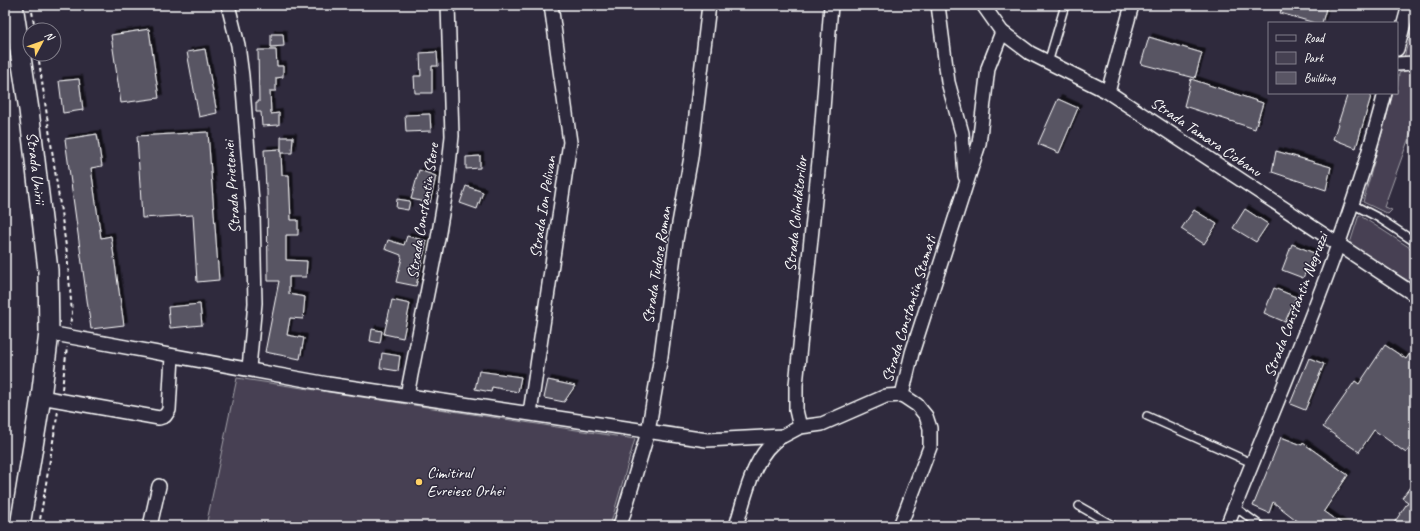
<svg xmlns="http://www.w3.org/2000/svg" width="1420" height="531" font-family="Caveat,sans-serif">
  <style>
    .green { fill: #464152; stroke: #a2a0a8 }
    .building { fill: #595564; stroke: #fff; filter: url(#shadow) }
    .lines { fill: none; stroke-linecap: round; stroke-linejoin: round }
    .lane-casing { stroke: #fff; stroke-width: 10 }
    .street-casing { stroke: #fff; stroke-width: 16 }
    .secondary-casing { stroke: #fff; stroke-width: 22 }
    .path { stroke: #fff; stroke-width: 2; stroke-dasharray: 4 3; stroke-linecap: butt }
    .lane { stroke: #2f2a3d; stroke-width: 7 }
    .street { stroke: #2f2a3d; stroke-width: 13 }
    .secondary { stroke: #2f2a3d; stroke-width: 19 }
    .poi-dot { fill: #ffd166; stroke: #2f2a3d; stroke-width: 1.5 }
    .labels { text-anchor: middle; dominant-baseline: central; stroke-width: 3; stroke-linejoin: round; paint-order: stroke }
    .street-label { font-size: 16px; fill: #fff; stroke: #2f2a3d }
    .poi-label { font-size: 16px; fill: #fff; stroke: #2f2a3d; text-anchor: start }
  </style>
  <defs>
    <filter id="shadow"><feDropShadow dx="3.5" dy="-3.5" stdDeviation="0" flood-color="#0009"/></filter>
  </defs>
  <rect width="100%" height="100%" fill="#2f2a3d"/>
  <filter id="ink" filterUnits="userSpaceOnUse"><feTurbulence type="fractalNoise" baseFrequency=".025" numOctaves="2"/><feDisplacementMap in="SourceGraphic" scale="8" xChannelSelector="R" yChannelSelector="G"/><feConvolveMatrix kernelMatrix="1 2 1 2 8 2 1 2 1" color-interpolation-filters="sRGB"/></filter>
  <g filter="url(#ink)">
    <g class="green">
      <polygon points="1415,18 1415,60 1403,61"/>
      <polygon points="1415,68 1415,121 1384,207 1392,210 1388,214 1363,202 1393,93 1397,93 1399,73"/>
      <polygon points="1359,215 1415,251 1415,285 1355,249 1350,243"/>
      <polygon points="237,378 635,439 610,526 206,526"/>
    </g>
    <g class="building">
      <polygon points="1283,5 1327,5 1322,23 1315,23 1280,13"/>
      <polygon points="149,29 159,98 121,103 111,35"/>
      <polygon points="271,34 283,34 284,46 271,47"/>
      <polygon points="1149,37 1202,53 1195,78 1141,64"/>
      <polygon points="205,49 217,113 199,117 187,52"/>
      <polygon points="258,50 276,50 277,66 283,66 283,77 276,78 276,91 270,91 271,114 279,113 279,125 262,126 261,112 256,112 256,102 259,102"/>
      <polygon points="437,52 438,66 432,66 432,93 415,93 414,76 421,76 420,53"/>
      <polygon points="79,79 83,110 63,113 59,81"/>
      <polygon points="1191,79 1263,103 1255,129 1184,106"/>
      <polygon points="1348,93 1372,93 1356,148 1333,139"/>
      <polygon points="1058,99 1078,108 1059,153 1038,144"/>
      <polygon points="430,114 431,131 406,132 405,115"/>
      <polygon points="208,132 219,280 197,282 193,215 142,218 137,136"/>
      <polygon points="97,134 102,166 91,168 101,238 111,236 124,325 91,329 65,139"/>
      <polygon points="281,137 293,137 292,153 281,153 282,175 289,175 291,220 298,220 298,235 286,235 286,260 307,261 306,277 289,277 289,294 305,297 303,319 290,318 287,335 304,338 300,359 265,352 279,281 268,281 267,188 266,188 264,150 281,149 281,153"/>
      <polygon points="1276,151 1331,167 1326,190 1272,172"/>
      <polygon points="480,156 480,168 466,169 466,157"/>
      <polygon points="419,170 436,176 430,203 411,199"/>
      <polygon points="466,186 483,192 477,209 460,203"/>
      <polygon points="397,199 410,201 408,210 396,208"/>
      <polygon points="1245,209 1268,224 1256,242 1233,228"/>
      <polygon points="1194,210 1217,224 1204,244 1181,229"/>
      <polygon points="407,236 427,241 416,286 396,282 402,258 401,257 401,255 385,249 388,240 404,245"/>
      <polygon points="1292,244 1314,253 1303,278 1282,270"/>
      <polygon points="1274,288 1296,297 1285,322 1264,313"/>
      <polygon points="392,300 410,304 403,338 384,334"/>
      <polygon points="200,304 202,325 170,328 168,307"/>
      <polygon points="372,329 382,331 380,343 370,341"/>
      <polygon points="1385,345 1406,359 1415,346 1415,440 1406,453 1374,430 1359,452 1323,427 1355,381 1359,384"/>
      <polygon points="382,353 400,356 398,371 380,368"/>
      <polygon points="1309,358 1324,364 1305,410 1290,404"/>
      <polygon points="479,371 521,377 518,392 492,387 491,392 475,389"/>
      <polygon points="548,380 575,386 564,402 544,398"/>
      <polygon points="1281,437 1302,445 1303,443 1348,475 1324,511 1345,526 1304,526 1273,502 1269,513 1253,506"/>
      <polygon points="1410,487 1415,491 1415,526 1392,526 1408,502 1402,498"/>
    </g>
    <g class="lines">
      <g class="lane-casing">
        <g id="lane">
          <polyline points="1048,63 1065,5"/>
          <polyline points="1352,204 1379,218 1415,242"/>
          <polyline points="1147,416 1252,463"/>
          <polyline points="1079,506 1114,526"/>
          <polyline points="1235,507 1261,526"/>
        </g>
      </g>
      <g class="street-casing">
        <g id="street">
          <polyline points="228,5 238,45 242,76 253,215 255,303 249,368"/>
          <polyline points="938,5 948,82 962,133 965,176"/>
          <polyline points="983,5 1002,32 1030,53 1108,92 1415,295"/>
          <polyline points="1397,49 1409,5"/>
          <polyline points="1397,64 1415,63"/>
          <polyline points="1108,92 1132,5"/>
          <polyline points="49,333 328,384 707,440 783,436 800,427 822,424 886,396 902,395"/>
          <polyline points="407,395 438,238 447,185 452,136 448,5"/>
          <polyline points="41,397 159,418 165,416 169,410 172,356"/>
          <polyline points="530,413 570,142 551,5"/>
          <polyline points="800,427 796,410 796,385 819,161 831,5"/>
          <polyline points="150,526 159,486"/>
          <polyline points="620,526 648,432 661,356 676,240 691,157 709,5"/>
          <path d="M736 526C746 495 753 453 782 436"/>
          <polyline points="900,526 930,447 930,428 926,416 917,405 902,395 912,353 979,144 988,68 1002,32"/>
          <path d="M1227 526C1284 383 1347 242 1385 93"/>
        </g>
      </g>
      <g class="secondary-casing">
        <polyline id="secondary" points="13,5 29,110 48,270 49,333 41,397 20,526"/>
      </g>
      <g class="path">
        <polyline points="31,5 35,30"/>
        <polyline points="38,54 67,253 72,313 70,325"/>
        <polyline points="62,389 67,347"/>
        <polyline points="39,526 58,411"/>
      </g>
      <use href="#lane" class="lane"/>
      <use href="#street" class="street"/>
      <use href="#secondary" class="secondary"/>
    </g>
  </g>
  <circle class="poi-dot" cx="419" cy="482" r="4"/>
  <g class="labels">
    <g class="street-label">
      <text transform="translate(1206 137) rotate(34)">Strada Tamara Ciobanu</text>
      <text transform="translate(36 168) rotate(83)">Strada Unirii</text>
      <text transform="translate(232 187) rotate(-94)">Strada Prieteniei</text>
      <text transform="translate(543 207) rotate(-81)">Strada Ion Pelivan</text>
      <text transform="translate(423 211) rotate(-81)">Strada Constantin Stere</text>
      <text transform="translate(796 214) rotate(-84)">Strada Colindătorilor</text>
      <text transform="translate(657 265) rotate(-81)">Strada Tudose Roman</text>
      <text transform="translate(1296 305) rotate(-69)">Strada Constantin Negruzzi</text>
      <text transform="translate(909 309) rotate(-73)">Strada Constantin Stamati</text>
    </g>
    <g class="poi-label">
      <text x="427" y="473">Cimitirul<tspan x="427" dy="18">Evreiesc Orhei</tspan></text>
    </g>
  </g>
  <rect width="1420" height="531" fill="none" stroke="#2f2a3d" stroke-width="20"/>
  <rect x="10" y="10" width="1400" height="511" fill="none" stroke="#fff" stroke-width="1.5" filter="url(#ink)"/>
  <rect x="1268" y="22" width="130" height="72" fill="#2f2a3d" stroke="#827f8b"/>
  <rect x="1276" y="35" width="20" height="6" fill="#2f2a3d" stroke="#827f8b"/>
  <text x="1304" y="42" font-size="12" fill="#ffffff">Road</text>
  <rect x="1276" y="52" width="20" height="12" fill="#464152" stroke="#827f8b"/>
  <text x="1304" y="62" font-size="12" fill="#ffffff">Park</text>
  <rect x="1276" y="72" width="20" height="12" fill="#595564" stroke="#827f8b"/>
  <text x="1304" y="82" font-size="12" fill="#ffffff">Building</text>
  <g transform="translate(42 42) rotate(49)"><circle r="19" fill="#2f2a3d" stroke="#827f8b"/>
  <path d="M0-3L7 15L0 10L-7 15Z" fill="#ffd166"/>
  <text y="-6" font-size="11" font-weight="bold" text-anchor="middle" fill="#ffffff">N</text>
  </g>
</svg>
